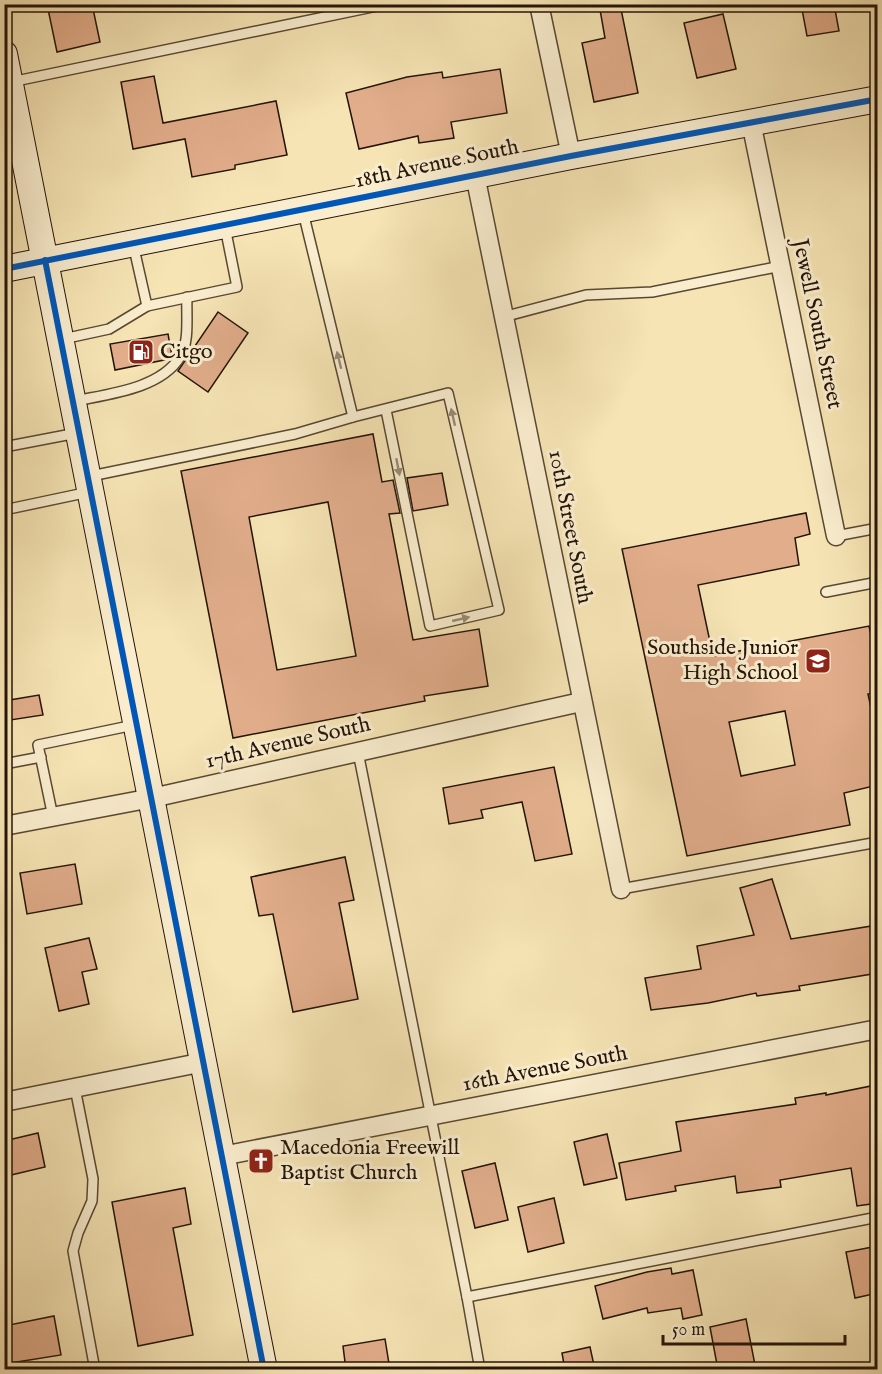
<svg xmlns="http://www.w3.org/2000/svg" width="882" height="1374" font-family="'IM FELL English',serif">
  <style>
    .building { fill: #e1ad8b; stroke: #241408; stroke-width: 1.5; fill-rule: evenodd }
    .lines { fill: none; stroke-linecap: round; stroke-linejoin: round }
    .lane-casing { stroke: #584833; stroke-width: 12 }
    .street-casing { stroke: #584833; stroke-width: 21 }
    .secondary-casing { stroke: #241408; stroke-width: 28 }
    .lane { stroke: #f9edce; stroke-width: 9 }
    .street { stroke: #f9edce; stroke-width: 18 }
    .secondary { stroke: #f9edce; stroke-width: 26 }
    .cycleway-casing { stroke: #f9edce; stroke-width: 10 }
    .cycleway { stroke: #0057b8; stroke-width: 6 }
    .oneway { fill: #998b75 }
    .labels { text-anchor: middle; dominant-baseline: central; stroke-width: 6; stroke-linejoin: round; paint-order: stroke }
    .street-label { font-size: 22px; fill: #241408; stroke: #f9edce }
    .poi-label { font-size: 22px; fill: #241408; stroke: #f9edce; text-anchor: start }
  </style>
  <rect width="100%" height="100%" fill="#f6e4b4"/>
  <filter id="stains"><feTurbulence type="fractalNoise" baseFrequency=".00333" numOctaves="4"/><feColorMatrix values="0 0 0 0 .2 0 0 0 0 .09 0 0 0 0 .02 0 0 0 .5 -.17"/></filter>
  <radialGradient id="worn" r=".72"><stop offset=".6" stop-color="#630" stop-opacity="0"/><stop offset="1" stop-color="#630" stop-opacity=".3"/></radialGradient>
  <g class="building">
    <polygon points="67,4 92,4 100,42 57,52 48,9"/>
    <polygon points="599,4 620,4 638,93 594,102 582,43 605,38"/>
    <polygon points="801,4 834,4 839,31 807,36"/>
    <polygon points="723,14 736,69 697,78 684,23"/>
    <polygon points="500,69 507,113 451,122 454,138 419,143 418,136 359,149 346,93 407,77 442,72 443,78"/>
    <polygon points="154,76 163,123 276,101 287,155 235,165 235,169 192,177 185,139 133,149 121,82"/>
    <polygon points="218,312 248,333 208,392 178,371"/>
    <polygon points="168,334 172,356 169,359 115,370 110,344"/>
    <path d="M373 434 382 482 393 480 400 513 389 514 413 640 479 629 488 686 424 696 425 701 233 738 181 471ZM328 502 356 656 277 670 249 517Z"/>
    <polygon points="442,473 448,505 413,511 407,478"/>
    <path d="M806 513 810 534 795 538 799 565 698 585 713 656 869 626 878 667V692L868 694 878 740V785L844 793 850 825 687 856 622 549ZM785 711 795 765 741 776 729 722Z"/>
    <polygon points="39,695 43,715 4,721 4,701"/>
    <polygon points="554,767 572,854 535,861 522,802 481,810 483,818 449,824 443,788"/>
    <polygon points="345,857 354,900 339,903 358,999 293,1012 273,914 259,916 251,877"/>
    <polygon points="75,864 82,904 27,914 20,873"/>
    <polygon points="772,879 791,939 878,925 878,973 799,986 800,990 757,996 756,993 708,1003 651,1010 645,978 701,969 697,946 754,935 740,888"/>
    <polygon points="89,938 97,969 82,972 89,1004 59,1011 45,948"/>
    <polygon points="876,1085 878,1095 878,1203 857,1206 851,1168 780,1180 781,1187 737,1193 735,1176 675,1186 676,1191 626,1200 619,1163 681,1151 676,1122 796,1104 795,1098 826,1093 826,1095"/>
    <polygon points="38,1133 45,1167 11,1175 4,1141"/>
    <polygon points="607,1134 617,1178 584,1185 574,1142"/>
    <polygon points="495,1163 508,1220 475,1228 462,1171"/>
    <polygon points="185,1188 191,1224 173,1228 193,1335 138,1346 112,1202"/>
    <polygon points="554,1198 564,1243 528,1252 518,1207"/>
    <polygon points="878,1246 878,1293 855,1298 846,1252"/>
    <polygon points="671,1268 672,1274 693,1270 702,1315 683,1319 681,1308 648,1313 647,1308 603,1319 595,1286 647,1272"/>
    <polygon points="54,1316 61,1355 4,1364 4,1326"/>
    <polygon points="746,1319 756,1370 718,1370 710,1327"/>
    <polygon points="385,1339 390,1370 346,1370 343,1346"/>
    <polygon points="590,1347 595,1370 565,1370 562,1353"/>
  </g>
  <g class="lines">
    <g class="lane-casing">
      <g id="lane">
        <polyline points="11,82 387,4"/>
        <polyline points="303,212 353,417"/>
        <polyline points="133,244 147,306"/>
        <polyline points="503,317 586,295 652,292 781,266"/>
        <polyline points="63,339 109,329 147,306 237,287 225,227"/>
        <path d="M75 401C108 394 160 389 180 357 190 342 186 315 187 297"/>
        <polyline points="4,447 77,433"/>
        <polyline points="91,476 295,434 353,417 448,393 499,610 430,626 386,410"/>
        <polyline points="4,510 89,492"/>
        <polyline points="836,536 878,528"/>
        <polyline points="826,592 878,582"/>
        <polyline points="358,752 467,1297 878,1217"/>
        <polyline points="4,764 41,757"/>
        <polyline points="53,817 38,745 134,725"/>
        <polyline points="621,889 878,842"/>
        <polyline points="75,1088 93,1179 92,1201 78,1233 73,1251 95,1370"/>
        <polyline points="467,1297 480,1370"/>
      </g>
    </g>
    <g class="street-casing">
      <g id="street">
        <polyline points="539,4 571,156"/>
        <polyline points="751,122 836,536"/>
        <polyline points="475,175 621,889"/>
        <polyline points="4,826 152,798 581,702"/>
        <polyline points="4,1102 204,1062"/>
        <polyline points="222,1156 878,1029"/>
      </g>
    </g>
    <g class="secondary-casing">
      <g id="secondary">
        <polyline points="4,54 264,1370"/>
        <polyline points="4,269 571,156 878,99"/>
      </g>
    </g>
    <use href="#lane" class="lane"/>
    <use href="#street" class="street"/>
    <use href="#secondary" class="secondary"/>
    <g class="cycleway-casing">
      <g id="cycleway">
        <polyline points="45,260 264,1370"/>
        <polyline points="4,269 571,156 878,99"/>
      </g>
    </g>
    <use href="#cycleway" class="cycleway"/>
  </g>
  <defs><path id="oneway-solid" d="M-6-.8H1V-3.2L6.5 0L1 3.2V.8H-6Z" transform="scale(1.5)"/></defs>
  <g class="oneway">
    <use href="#oneway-solid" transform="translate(339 360) rotate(-104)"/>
    <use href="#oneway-solid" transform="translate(453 417) rotate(-103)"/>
    <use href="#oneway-solid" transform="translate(398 467) rotate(79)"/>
    <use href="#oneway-solid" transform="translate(461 619) rotate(-13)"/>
  </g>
  <defs>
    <g id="fuel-square" transform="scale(1.35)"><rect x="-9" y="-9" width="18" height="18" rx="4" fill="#8f2418" stroke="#f9edce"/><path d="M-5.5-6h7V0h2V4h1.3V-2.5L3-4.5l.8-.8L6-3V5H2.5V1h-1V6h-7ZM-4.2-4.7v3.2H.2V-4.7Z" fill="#fff"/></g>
    <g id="school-square" transform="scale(1.35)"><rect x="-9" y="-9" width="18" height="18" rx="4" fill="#8f2418" stroke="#f9edce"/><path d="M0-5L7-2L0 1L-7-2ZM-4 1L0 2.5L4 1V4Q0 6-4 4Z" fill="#fff"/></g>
    <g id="church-square" transform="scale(1.35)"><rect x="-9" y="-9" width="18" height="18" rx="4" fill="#8f2418" stroke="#f9edce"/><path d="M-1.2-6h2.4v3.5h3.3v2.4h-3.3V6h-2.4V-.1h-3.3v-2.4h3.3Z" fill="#fff"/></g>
  </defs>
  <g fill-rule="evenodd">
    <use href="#fuel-square" x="141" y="352"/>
    <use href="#school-square" x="818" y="661"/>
    <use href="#church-square" x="261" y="1161"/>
  </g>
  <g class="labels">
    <g class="street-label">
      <text transform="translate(437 164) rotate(-12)">18th Avenue South</text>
      <text transform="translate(817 324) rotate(78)">Jewell South Street</text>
      <text transform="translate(570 527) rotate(79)">10th Street South</text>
      <text transform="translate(288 743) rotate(-13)">17th Avenue South</text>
      <text transform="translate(545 1069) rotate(-11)">16th Avenue South</text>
    </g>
    <g class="poi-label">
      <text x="160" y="352">Citgo</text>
      <text x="798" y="648" text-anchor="end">Southside Junior<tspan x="798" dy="25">High School</tspan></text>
      <text x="280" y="1148">Macedonia Freewill<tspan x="280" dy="25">Baptist Church</tspan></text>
    </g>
  </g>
  <rect width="882" height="1374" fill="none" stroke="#f6e4b4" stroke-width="24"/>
  <rect x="6" y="6" width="870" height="1362" fill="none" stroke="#241408" stroke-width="3"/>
  <rect x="12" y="12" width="858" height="1350" fill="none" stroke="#241408" stroke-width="1.5"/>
  <path d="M663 1335v9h182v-9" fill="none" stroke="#241408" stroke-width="3"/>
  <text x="672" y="1335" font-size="18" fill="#241408" stroke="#f9edce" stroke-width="4.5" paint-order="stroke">50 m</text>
  <rect width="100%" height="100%" filter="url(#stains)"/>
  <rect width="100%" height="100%" fill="url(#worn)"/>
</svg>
